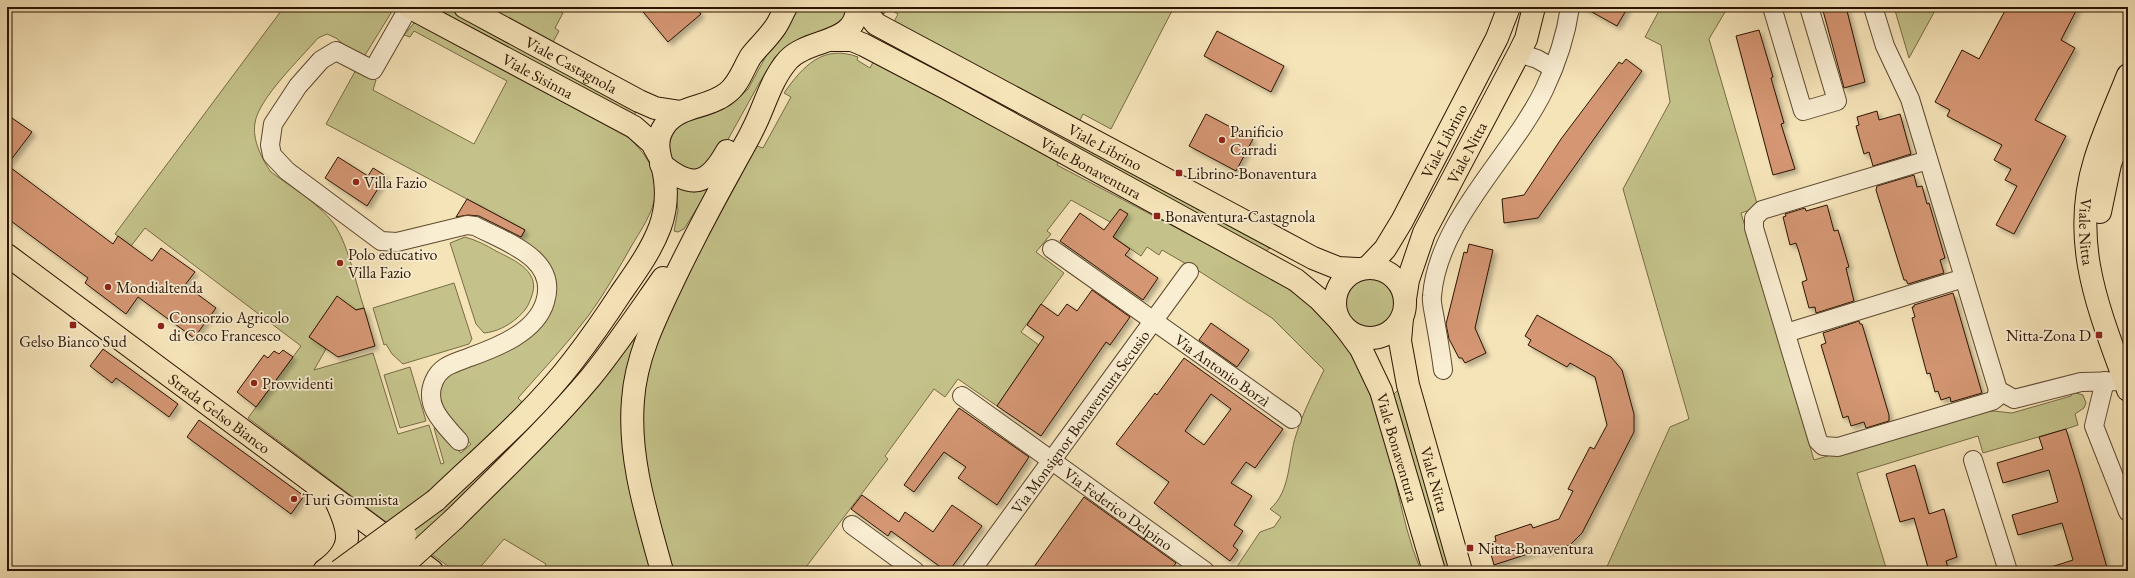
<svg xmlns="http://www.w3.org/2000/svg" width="2135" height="578" font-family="'EB Garamond',serif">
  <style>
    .green { fill: #c4c28a; stroke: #786b45 }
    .building { fill: #d49673; stroke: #2b1400; fill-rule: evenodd; filter: url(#shadow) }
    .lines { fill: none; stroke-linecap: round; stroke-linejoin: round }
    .minor-casing { stroke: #5e482e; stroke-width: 20 }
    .major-casing { stroke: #2b1400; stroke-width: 24 }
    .minor { stroke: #f9edd2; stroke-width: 18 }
    .major { stroke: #f6e4b9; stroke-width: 22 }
    .major-bridge-casing { stroke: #2b1400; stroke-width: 24; stroke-linecap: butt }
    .major-bridge { stroke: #f6e4b9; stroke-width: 22 }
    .poi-dot { fill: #8f2418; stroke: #f9edd2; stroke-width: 1.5 }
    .labels { text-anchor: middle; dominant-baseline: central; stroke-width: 3.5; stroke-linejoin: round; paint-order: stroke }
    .street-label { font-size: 16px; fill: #2b1400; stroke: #f9edd2 }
    .poi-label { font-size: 16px; fill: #2b1400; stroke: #f9edd2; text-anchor: start }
  </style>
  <defs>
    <filter id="shadow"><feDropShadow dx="3.5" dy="3.5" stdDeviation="2" flood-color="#0004"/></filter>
  </defs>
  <rect width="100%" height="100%" fill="#f6e4b9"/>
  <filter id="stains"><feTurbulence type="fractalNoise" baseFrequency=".005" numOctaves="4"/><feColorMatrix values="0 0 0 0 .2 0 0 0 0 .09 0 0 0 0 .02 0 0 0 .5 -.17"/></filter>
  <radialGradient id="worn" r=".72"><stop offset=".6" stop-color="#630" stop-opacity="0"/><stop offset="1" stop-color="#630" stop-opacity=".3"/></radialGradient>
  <g class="green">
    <path d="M284 7H390L391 13 362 60 336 38 327 34 318 38C301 58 258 99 255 123 252 140 262 159 271 172 291 187 323 206 336 227 349 248 356 284 364 308L356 310 337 297 309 337 326 349 314 370 373 353 398 434 429 425 441 464 444 463 434 428 436 427 461 453 471 444 443 417 439 393 446 374 550 304 518 243 525 230 326 124 357 68 376 80 373 90 474 144 507 81 414 31 410 37 404 35 414 23H418L629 138C642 150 653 164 656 183 658 205 643 227 632 245 619 268 605 293 589 315 567 344 542 371 518 398L555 434 609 373 638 333 658 329 757 146 763 148 791 97 784 93C803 66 823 44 858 57L857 60 870 68 898 14 887 8 884 14 876 7H1174L1111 129 1083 114 1072 137 1270 246V248L1266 251 1067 146 1057 165C1101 188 1144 211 1188 234 1223 253 1260 270 1293 292 1324 313 1357 357 1370 391 1394 449 1397 514 1421 571H1237L1238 565 1260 532 1274 527 1281 517 1270 509C1291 491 1288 459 1296 435 1303 412 1314 391 1324 370L1272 318 1202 273 1162 250 1159 255 1147 247 1141 256 1113 237 1119 227 1071 200 1047 231 1051 234 1036 252 1064 273 1021 332 1039 345 997 406 958 379 945 397 934 389 885 456 888 459 803 571H542L546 564 504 539 477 571H455L386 522 248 418 301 346 145 228 131 246 115 234Z"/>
    <polygon points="428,7 448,7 632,107 636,109 635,114 633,116"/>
    <polygon points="486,7 552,7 563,13 555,28 559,31 553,42"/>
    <path d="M793 7H849L839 26 805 36 785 48 775 57 761 80 716 161 696 173 671 160 667 139C683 115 685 124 709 115 724 110 736 100 748 89Z"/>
    <polygon points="1661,7 1728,7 1709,39 1758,207 1741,213 1814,460 1977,412 1993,411 2012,413 2071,396 2073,392 2083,395 2086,403 2084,408 2075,414 2078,425 2066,429 1983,453 1978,436 1857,473 1887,571 1605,571 1670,427 1689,419 1623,189 1670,102 1661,45 1645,37"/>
    <polygon points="1894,7 1937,7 1909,58"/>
    <polygon points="675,187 694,192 709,189 684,229 678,232 674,231 678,210"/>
    <path d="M465 237C476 240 486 245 496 251 516 261 542 272 531 298 528 307 524 312 517 318 508 326 496 332 484 333L476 324 450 243Z"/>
    <circle cx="1370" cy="302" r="27"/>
    <polygon points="454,283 472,339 469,344 403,364 392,354 386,344 384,345 373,308"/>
    <polygon points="410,367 426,421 400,428 384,375"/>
    <polygon points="1398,390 1454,571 1444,571 1393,395"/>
  </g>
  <g class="building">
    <polygon points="639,7 695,7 701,14 668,42"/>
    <polygon points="1583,7 1628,7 1617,26"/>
    <polygon points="1822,7 1846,7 1865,82 1844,88"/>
    <polygon points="2007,7 2078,7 2061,40 2075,48 2035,120 2066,136 2014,234 1996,225 2017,186 2005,180 2011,169 1994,160 2002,145 1947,116 1950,110 1935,102 1962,50 1979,59"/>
    <polygon points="1759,30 1773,77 1771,78 1784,123 1781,124 1795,169 1773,175 1736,36"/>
    <polygon points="1217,31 1284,66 1271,92 1204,56"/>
    <polygon points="1626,59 1642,71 1538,218 1504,223 1502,199 1524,195 1561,139 1619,62 1622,64"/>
    <polygon points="1877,111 1879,120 1900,114 1911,154 1873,166 1869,152 1864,154 1856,126 1859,125 1857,117"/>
    <polygon points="1206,114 1253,139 1236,171 1189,146"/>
    <polygon points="12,118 32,132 7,165 113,244 118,236 152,261 161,248 195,272 185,285 216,308 194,338 138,297 126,314 85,283 88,278 7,218 7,126"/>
    <polygon points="338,157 368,176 373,168 386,176 367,206 325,178"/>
    <polygon points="1914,175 1917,187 1922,186 1927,204 1929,203 1945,258 1940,260 1944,273 1908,284 1906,280 1904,280 1876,190 1877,186"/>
    <polygon points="467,199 525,230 521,237 479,216 468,215 456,217"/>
    <polygon points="1827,205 1834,231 1838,230 1849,267 1846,268 1854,301 1816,313 1815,307 1809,308 1802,282 1807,280 1799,252 1796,243 1790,245 1783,217 1786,216 1785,214 1805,208 1806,211"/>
    <polygon points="1120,209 1128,214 1113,237 1130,249 1125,255 1158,278 1143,300 1060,241 1080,213 1104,230"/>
    <polygon points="1469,244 1493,250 1475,328 1486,353 1465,363 1462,358 1459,358 1449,339 1446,324 1464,252 1467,253"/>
    <polygon points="1092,290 1130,317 1110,345 1106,342 1041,436 997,406 1044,337 1027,325 1041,304 1058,316 1067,304 1077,311"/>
    <polygon points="1953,293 1982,393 1951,402 1950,397 1941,400 1938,391 1935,392 1930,373 1927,374 1912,318 1915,317 1912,307 1914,307 1914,305"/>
    <polygon points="337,296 356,310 364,308 375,346 338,357 309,337"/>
    <polygon points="1537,315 1611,357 1622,370 1634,414 1634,432 1582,533 1570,545 1545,553 1543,549 1494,565 1488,544 1496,541 1495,536 1531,524 1533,528 1559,519 1573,491 1568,489 1590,447 1594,449 1607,425 1595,377 1570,363 1567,367 1528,345 1531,340 1525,336"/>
    <polygon points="1859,321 1860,324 1862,324 1889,415 1889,421 1866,428 1864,422 1851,426 1848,416 1843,418 1821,345 1826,343 1823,333"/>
    <polygon points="1211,323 1249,350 1237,367 1199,340"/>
    <polygon points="103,349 178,404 169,417 116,378 112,383 90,366"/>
    <polygon points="283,350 293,357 256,407 237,392 264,355 268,358 274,351 279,354"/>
    <path d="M1184 358 1283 429 1255 468 1246 462 1231 483 1252 496 1234 525 1243 531 1233 546 1238 550 1230 561 1154 503 1169 482 1116 444 1155 393 1157 395ZM1211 394 1231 409 1204 445 1185 431Z"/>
    <polygon points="959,408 1029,457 997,505 958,478 966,467 944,452 914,492 904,485"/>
    <polygon points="199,420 304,496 291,514 187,437"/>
    <polygon points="2066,429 2081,478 2108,571 2048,571 2048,568 2073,560 2062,523 2018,535 2012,515 2058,502 2049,470 2003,483 1997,463 2043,449 2039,437"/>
    <polygon points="1915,465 1929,514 1944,509 1957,557 1946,561 1949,571 1929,571 1914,518 1900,522 1886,474"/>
    <polygon points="862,495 899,522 905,512 933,532 952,505 982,526 949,571 946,571 891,531 888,536 851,509"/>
    <polygon points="1084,497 1176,563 1170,571 1031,571"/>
  </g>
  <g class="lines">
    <g class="minor-casing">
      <g id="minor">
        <path d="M409 7 373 70 336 51 321 60 298 86 273 124 270 145 272 155 287 171 381 241 397 242 467 225 475 226C505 242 559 258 545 302 536 332 498 347 470 357 455 363 441 365 434 381 423 406 444 424 459 441"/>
        <polyline points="1772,7 1803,111 1837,101 1809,7"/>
        <polyline points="1873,7 1885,46 1910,99 1998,390 2014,399 2081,382 2125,381"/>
        <polyline points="1519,53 1537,59 1553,68"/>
        <polyline points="1928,160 1762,210 1754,218 1754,228 1818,441 1823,446 1838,447 1992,401 1996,398 1998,390"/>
        <path id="s1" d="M1052 249 1292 419"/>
        <polyline points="1786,333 1964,278"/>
        <path d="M1443 370C1441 353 1438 337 1435 320 1434 312 1431 303 1432 296 1438 220 1512 156 1544 90 1556 65 1566 35 1570 7"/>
        <polyline points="2105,381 2094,426 2128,512"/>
        <path id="s2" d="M962 396 1205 571"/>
        <polyline points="1973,460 2008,571"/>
        <polyline points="852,525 915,571"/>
        <path id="s3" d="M971 571 1189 272"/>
      </g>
    </g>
    <g class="major-casing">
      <g id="major">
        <path id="s4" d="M409 7 634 127 652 143 658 154"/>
        <path id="s5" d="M465 7 639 101 655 108 681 112"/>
        <path id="s6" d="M862 7 876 24 1313 258 1338 268 1357 269"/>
        <path id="s7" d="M832 40H852L864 45 948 89 1296 280 1319 299 1338 319"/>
        <path id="s8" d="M2128 75C2117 103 2104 131 2095 160 2069 244 2100 312 2128 390"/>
        <path d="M661 164C692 190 708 185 727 151"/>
        <polyline points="2100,212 2110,164 2128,115"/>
        <path id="s9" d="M7 255 432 571"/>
        <path id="s10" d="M1368 267 1385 249 1402 221 1497 38 1509 7"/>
        <circle cx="1370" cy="303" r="35"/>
        <path id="s11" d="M1405 299 1408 280 1424 233 1519 53 1526 39 1534 7"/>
        <path id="s12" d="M1402 318 1400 341 1408 385 1461 571"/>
        <path id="s13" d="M1347 330 1361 349 1381 391 1434 571"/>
        <path d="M436 500C483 455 534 412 573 361 590 339 606 316 621 293 635 273 651 251 660 227 665 213 667 195 665 180 663 159 651 145 665 125 679 105 709 108 727 93 739 84 743 69 751 56 758 47 767 39 774 29 779 23 782 14 786 7"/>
        <path d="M454 519C500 473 549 427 591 377 617 345 639 312 663 278"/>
        <path d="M325 570C355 548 350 531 336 501"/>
        <polyline points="324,571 356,562"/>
        <path d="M662 571C647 516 628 458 633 400 636 355 657 315 676 275 694 238 713 202 733 166 739 154 747 142 753 129 765 106 770 81 788 60 808 38 857 45 857 7"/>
      </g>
    </g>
    <use href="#minor" class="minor"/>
    <use href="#major" class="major"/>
    <g class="major-bridge-casing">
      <g id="major-bridge">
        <polyline points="339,571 436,500"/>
        <polyline points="371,571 405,535"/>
        <polyline points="397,571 454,519"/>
      </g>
    </g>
    <use href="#major-bridge" class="major-bridge"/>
  </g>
  <g class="poi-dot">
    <circle cx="1222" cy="140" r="4"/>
    <rect x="1175" y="169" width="8" height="8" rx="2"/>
    <circle cx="356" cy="182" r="4"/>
    <rect x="1153" y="212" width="8" height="8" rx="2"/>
    <circle cx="340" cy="263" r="4"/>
    <circle cx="108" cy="287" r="4"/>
    <rect x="69" y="321" width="8" height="8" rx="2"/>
    <circle cx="161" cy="326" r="4"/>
    <rect x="2095" y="331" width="8" height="8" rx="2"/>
    <circle cx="254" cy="383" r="4"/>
    <circle cx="294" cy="499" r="4"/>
    <rect x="1466" y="544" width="8" height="8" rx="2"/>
  </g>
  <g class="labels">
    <g class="street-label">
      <text stroke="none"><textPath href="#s5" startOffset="121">Viale Castagnola</textPath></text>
      <text stroke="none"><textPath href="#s4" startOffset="146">Viale Sisinna</textPath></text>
      <text stroke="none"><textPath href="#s10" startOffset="148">Viale Librino</textPath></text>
      <text stroke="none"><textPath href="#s6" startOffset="282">Viale Librino</textPath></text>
      <text stroke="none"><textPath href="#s11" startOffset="160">Viale Nitta</textPath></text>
      <text stroke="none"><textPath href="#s7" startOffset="291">Viale Bonaventura</textPath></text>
      <text stroke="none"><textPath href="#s8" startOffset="164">Viale Nitta</textPath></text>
      <text stroke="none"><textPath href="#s1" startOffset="209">Via Antonio Borzì</textPath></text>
      <text stroke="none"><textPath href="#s9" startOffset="265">Strada Gelso Bianco</textPath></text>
      <text stroke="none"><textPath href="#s3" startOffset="185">Via Monsignor Bonaventura Secusio</textPath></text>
      <text stroke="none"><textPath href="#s13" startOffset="129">Viale Bonaventura</textPath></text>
      <text stroke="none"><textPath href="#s12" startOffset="166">Viale Nitta</textPath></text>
      <text stroke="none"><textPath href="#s2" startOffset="193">Via Federico Delpino</textPath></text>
    </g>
    <g class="poi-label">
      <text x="1230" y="131">Panificio<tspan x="1230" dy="18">Carradi</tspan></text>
      <text x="1187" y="173">Librino-Bonaventura</text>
      <text x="364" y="182">Villa Fazio</text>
      <text x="1165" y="216">Bonaventura-Castagnola</text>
      <text x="348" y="254">Polo educativo<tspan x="348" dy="18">Villa Fazio</tspan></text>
      <text x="116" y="287">Mondialtenda</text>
      <text x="169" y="317">Consorzio Agricolo<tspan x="169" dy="18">di Coco Francesco</tspan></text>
      <text x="2091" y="335" text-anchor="end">Nitta-Zona D</text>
      <text x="73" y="341" text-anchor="middle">Gelso Bianco Sud</text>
      <text x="262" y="383">Provvidenti</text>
      <text x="302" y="499">Turi Gommista</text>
      <text x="1478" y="548">Nitta-Bonaventura</text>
    </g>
  </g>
  <rect width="2135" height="578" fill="none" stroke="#f6e4b9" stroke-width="24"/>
  <rect x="8" y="8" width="2119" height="562" fill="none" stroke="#2b1400" stroke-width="2"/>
  <rect x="12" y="12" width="2111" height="554" fill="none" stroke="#2b1400"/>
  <rect width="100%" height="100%" filter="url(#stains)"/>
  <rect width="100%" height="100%" fill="url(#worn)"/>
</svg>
